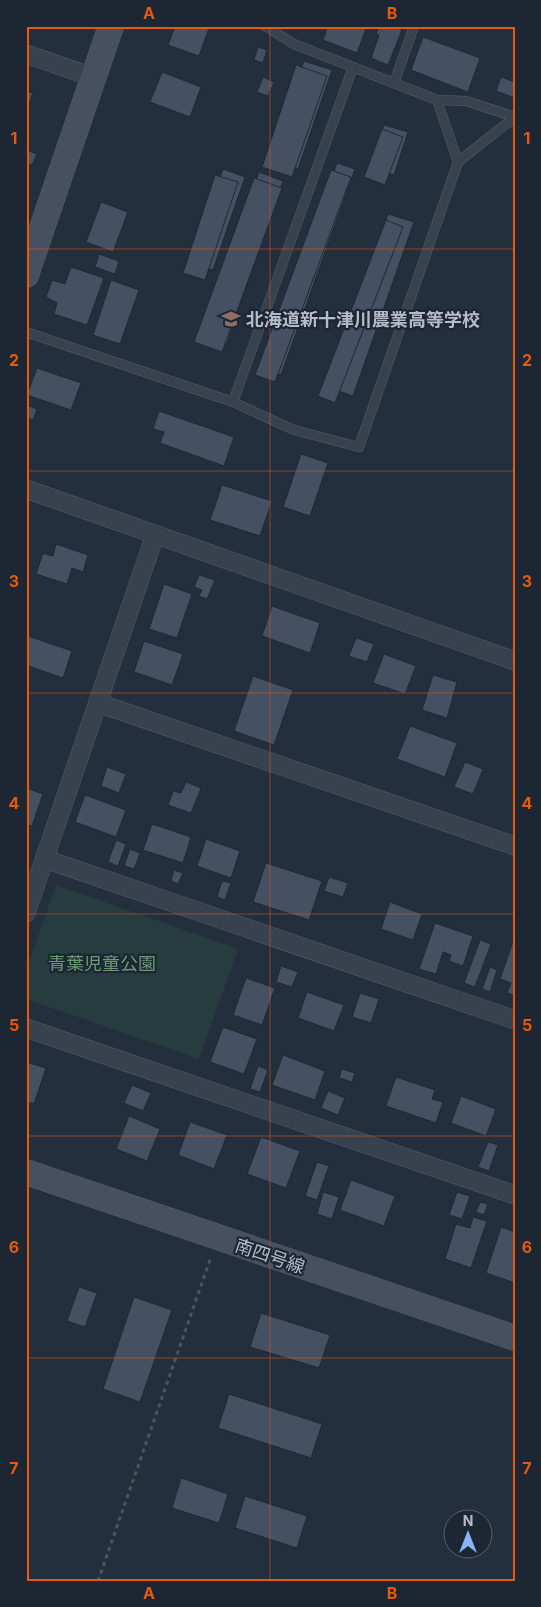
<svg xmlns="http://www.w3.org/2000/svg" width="541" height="1607" font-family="Inter,'Noto Sans JP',sans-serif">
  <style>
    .green { fill: #263c3f }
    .building { fill: #455162; stroke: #1f2835 }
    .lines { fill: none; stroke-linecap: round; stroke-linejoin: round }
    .lane-casing { stroke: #565f6c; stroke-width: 10 }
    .street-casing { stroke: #565f6c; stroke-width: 19 }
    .secondary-casing { stroke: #565f6c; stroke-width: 26 }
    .path { stroke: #44595c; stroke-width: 3; stroke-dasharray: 4 4; stroke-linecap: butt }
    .lane { stroke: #38414e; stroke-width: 9 }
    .street { stroke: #38414e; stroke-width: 18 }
    .secondary { stroke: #465061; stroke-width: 25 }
    .grid { fill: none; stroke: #e8590c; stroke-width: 1; stroke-opacity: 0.55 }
    .labels { text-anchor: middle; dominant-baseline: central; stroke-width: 4.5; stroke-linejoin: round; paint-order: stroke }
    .poi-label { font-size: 18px; font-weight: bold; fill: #b4bcc9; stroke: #1d2633; text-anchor: start }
    .park-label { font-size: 18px; fill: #6b9a76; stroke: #1d2633 }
    .street-label { font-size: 18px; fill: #b4bcc9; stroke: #1d2633 }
    .neatline { fill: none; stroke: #e8590c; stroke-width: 2 }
    .grid-label { font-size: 16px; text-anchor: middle; font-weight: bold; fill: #e8590c }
  </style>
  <rect width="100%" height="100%" fill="#242f3e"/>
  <polygon class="green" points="56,885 238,949 199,1059 26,999 26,971"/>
  <g class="building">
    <polygon points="175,26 205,26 209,28 199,56 168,45"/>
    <polygon points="328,26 367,26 357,53 323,40"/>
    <polygon points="379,26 392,26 402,30 388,65 371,58 379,35 376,34"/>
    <polygon points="423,37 480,58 468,92 411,70"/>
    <polygon points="258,47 267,50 263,63 254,60"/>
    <polygon points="304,61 332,70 298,169 270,159"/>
    <polygon points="296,65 327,76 292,177 262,167"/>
    <polygon points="162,72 201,87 190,117 150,102"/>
    <polygon points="263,77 274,82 268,96 257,92"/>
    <polygon points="501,77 515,82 515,98 496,91"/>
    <polygon points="26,91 33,93 26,112"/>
    <polygon points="384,125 408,132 394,175 370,168"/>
    <polygon points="382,129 403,137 385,185 364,177"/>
    <polygon points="26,150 37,154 32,165 26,163"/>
    <polygon points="337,163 355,169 281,375 263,369"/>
    <polygon points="223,169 245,177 213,270 191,263"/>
    <polygon points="331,170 351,177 275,382 255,375"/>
    <polygon points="259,172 283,181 226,346 202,338"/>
    <polygon points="215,175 238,182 205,280 183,273"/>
    <polygon points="254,178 282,188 222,352 194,342"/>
    <polygon points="101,202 128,212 113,252 86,242"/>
    <polygon points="388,214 414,222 353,396 327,387"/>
    <polygon points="386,220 403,227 335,403 318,396"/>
    <polygon points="99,254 119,261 115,274 95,267"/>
    <polygon points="71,267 104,278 87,325 54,314 57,303 46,297 52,280 65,284"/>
    <polygon points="111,280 139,290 120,344 93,335"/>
    <polygon points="37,368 81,383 71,410 27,395"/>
    <polygon points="26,405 37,409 33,420 26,417"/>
    <polygon points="159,411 234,437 224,466 160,443 164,432 153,429"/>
    <polygon points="301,454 328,463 310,516 283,507"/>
    <polygon points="222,485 272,501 260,536 210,520"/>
    <polygon points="56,544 88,555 83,572 72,568 67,584 36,574 43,553 53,556"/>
    <polygon points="199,575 215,580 207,599 199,596 202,590 194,587"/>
    <polygon points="164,584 192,594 177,638 149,629"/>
    <polygon points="272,606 320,623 310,653 262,636"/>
    <polygon points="28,636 72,651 63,678 26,665"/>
    <polygon points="356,638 374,644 367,662 349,656"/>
    <polygon points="144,641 183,654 172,685 134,672"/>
    <polygon points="384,654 416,666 405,694 373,683"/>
    <polygon points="433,675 457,682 447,718 422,710"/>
    <polygon points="253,676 293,690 274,745 234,731"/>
    <polygon points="410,726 457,743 445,777 397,759"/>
    <polygon points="465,762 483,769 473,794 454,787"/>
    <polygon points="107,767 126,774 119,793 101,786"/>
    <polygon points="186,782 201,788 191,813 168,805 173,791 181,793"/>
    <polygon points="26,788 43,794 32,826 26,824"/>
    <polygon points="85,795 126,810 116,837 75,822"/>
    <polygon points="152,824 191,837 183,863 143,850"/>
    <polygon points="206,839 240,851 231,878 197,866"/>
    <polygon points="116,840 126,844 118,866 108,862"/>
    <polygon points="130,849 140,853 134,869 124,866"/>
    <polygon points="266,863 322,881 309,920 253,902"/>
    <polygon points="174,870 183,873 178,884 171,881"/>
    <polygon points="329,877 348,883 343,897 324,891"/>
    <polygon points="222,881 231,883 225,900 217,897"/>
    <polygon points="390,902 422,914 413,940 381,929"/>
    <polygon points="435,923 473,936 463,966 449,961 451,955 443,952 436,974 419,969"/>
    <polygon points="514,939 515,939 515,996 507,993 511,983 500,979"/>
    <polygon points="480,940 491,944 475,987 464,983"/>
    <polygon points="281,966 298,972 292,987 276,982"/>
    <polygon points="490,967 497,970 490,992 482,989"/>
    <polygon points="246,978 275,988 262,1025 233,1015"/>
    <polygon points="307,992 344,1005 334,1031 298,1018"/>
    <polygon points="360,993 379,999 371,1023 352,1017"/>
    <polygon points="223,1027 257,1039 244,1074 210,1062"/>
    <polygon points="283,1055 325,1071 315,1100 272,1085"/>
    <polygon points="26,1062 46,1068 34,1104 26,1102"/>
    <polygon points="258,1066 268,1070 260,1092 250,1089"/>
    <polygon points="342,1069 355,1073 352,1082 339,1078"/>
    <polygon points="396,1077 435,1090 432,1099 443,1102 436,1123 386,1106"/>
    <polygon points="132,1085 151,1093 143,1111 124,1103"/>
    <polygon points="328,1091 345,1098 338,1115 321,1108"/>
    <polygon points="461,1096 496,1109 486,1136 451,1123"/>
    <polygon points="129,1116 160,1129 147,1161 116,1149"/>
    <polygon points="190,1122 227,1135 214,1169 178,1155"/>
    <polygon points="261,1137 300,1151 286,1188 247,1174"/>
    <polygon points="488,1142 498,1145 489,1171 478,1167"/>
    <polygon points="317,1162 329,1166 317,1200 305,1196"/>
    <polygon points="351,1180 395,1196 384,1226 340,1210"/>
    <polygon points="323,1192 339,1197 332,1219 317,1214"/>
    <polygon points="457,1192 470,1196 462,1219 449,1215"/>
    <polygon points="480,1202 488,1204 484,1215 476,1212"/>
    <polygon points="473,1217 487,1221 471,1268 445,1259 456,1224 470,1228"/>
    <polygon points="501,1227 515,1232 515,1283 486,1273"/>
    <polygon points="79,1287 97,1293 85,1327 67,1321"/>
    <polygon points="134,1297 172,1310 140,1402 103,1389"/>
    <polygon points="261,1313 330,1335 319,1368 250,1347"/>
    <polygon points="229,1394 322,1424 311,1458 218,1428"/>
    <polygon points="181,1478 228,1494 219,1523 172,1508"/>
    <polygon points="245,1496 307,1516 297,1548 235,1528"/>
  </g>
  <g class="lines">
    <g class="lane-casing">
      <g id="lane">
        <polyline points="265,26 294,44 437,100 466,101 515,117"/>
        <polyline points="394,83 414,26"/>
        <polyline points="458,162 515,117"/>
        <polyline points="26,332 233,402 294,430 359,447 458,162 437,100"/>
        <polyline points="233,402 353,67"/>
      </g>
    </g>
    <g class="street-casing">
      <g id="street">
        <polyline points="26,54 93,77"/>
        <polyline points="26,489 515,661"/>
        <polyline points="98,703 515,846"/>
        <polyline points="45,859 515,1020"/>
        <polyline points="26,913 155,535"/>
        <polyline points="26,1028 515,1195"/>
      </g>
    </g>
    <g class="secondary-casing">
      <g id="secondary">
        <polyline points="26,275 111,26"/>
        <polyline points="26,1172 515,1338"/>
      </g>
    </g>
    <polyline class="path" points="98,1581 210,1260"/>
    <use href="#lane" class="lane"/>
    <use href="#street" class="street"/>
    <use href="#secondary" class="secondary"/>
  </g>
  <path class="grid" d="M270 26V1581M26 249H515M26 471H515M26 693H515M26 914H515M26 1136H515M26 1358H515"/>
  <defs>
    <g id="school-bare" transform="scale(1.5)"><path d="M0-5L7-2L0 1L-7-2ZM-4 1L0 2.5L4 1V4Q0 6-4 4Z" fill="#8d6e63" stroke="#1d2633" stroke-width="2.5" paint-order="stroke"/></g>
  </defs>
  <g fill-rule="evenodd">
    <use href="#school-bare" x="231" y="319"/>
  </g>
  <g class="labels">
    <g class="poi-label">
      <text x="246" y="319">北海道新十津川農業高等学校</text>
    </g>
    <g class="park-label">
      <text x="102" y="963">青葉児童公園</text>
    </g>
    <g class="street-label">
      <text transform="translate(270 1256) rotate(19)">南四号線</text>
    </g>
  </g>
  <rect width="541" height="1607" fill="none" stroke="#1d2633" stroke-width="55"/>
  <g transform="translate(468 1534)"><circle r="24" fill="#1d2633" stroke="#59626f"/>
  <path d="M0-4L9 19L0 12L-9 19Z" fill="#8ab4f8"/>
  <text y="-8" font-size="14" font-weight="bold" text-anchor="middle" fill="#b4bcc9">N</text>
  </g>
  <rect x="28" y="28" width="486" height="1552" class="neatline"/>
  <g class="grid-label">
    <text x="149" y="19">A</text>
    <text x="392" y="19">B</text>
    <text x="14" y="144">1</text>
    <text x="527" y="144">1</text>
    <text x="14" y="366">2</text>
    <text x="527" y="366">2</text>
    <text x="14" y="587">3</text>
    <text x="527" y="587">3</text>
    <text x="14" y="809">4</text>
    <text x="527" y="809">4</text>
    <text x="14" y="1031">5</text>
    <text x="527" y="1031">5</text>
    <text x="14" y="1253">6</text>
    <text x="527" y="1253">6</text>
    <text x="14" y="1474">7</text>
    <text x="527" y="1474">7</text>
    <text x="149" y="1599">A</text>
    <text x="392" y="1599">B</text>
  </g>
</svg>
